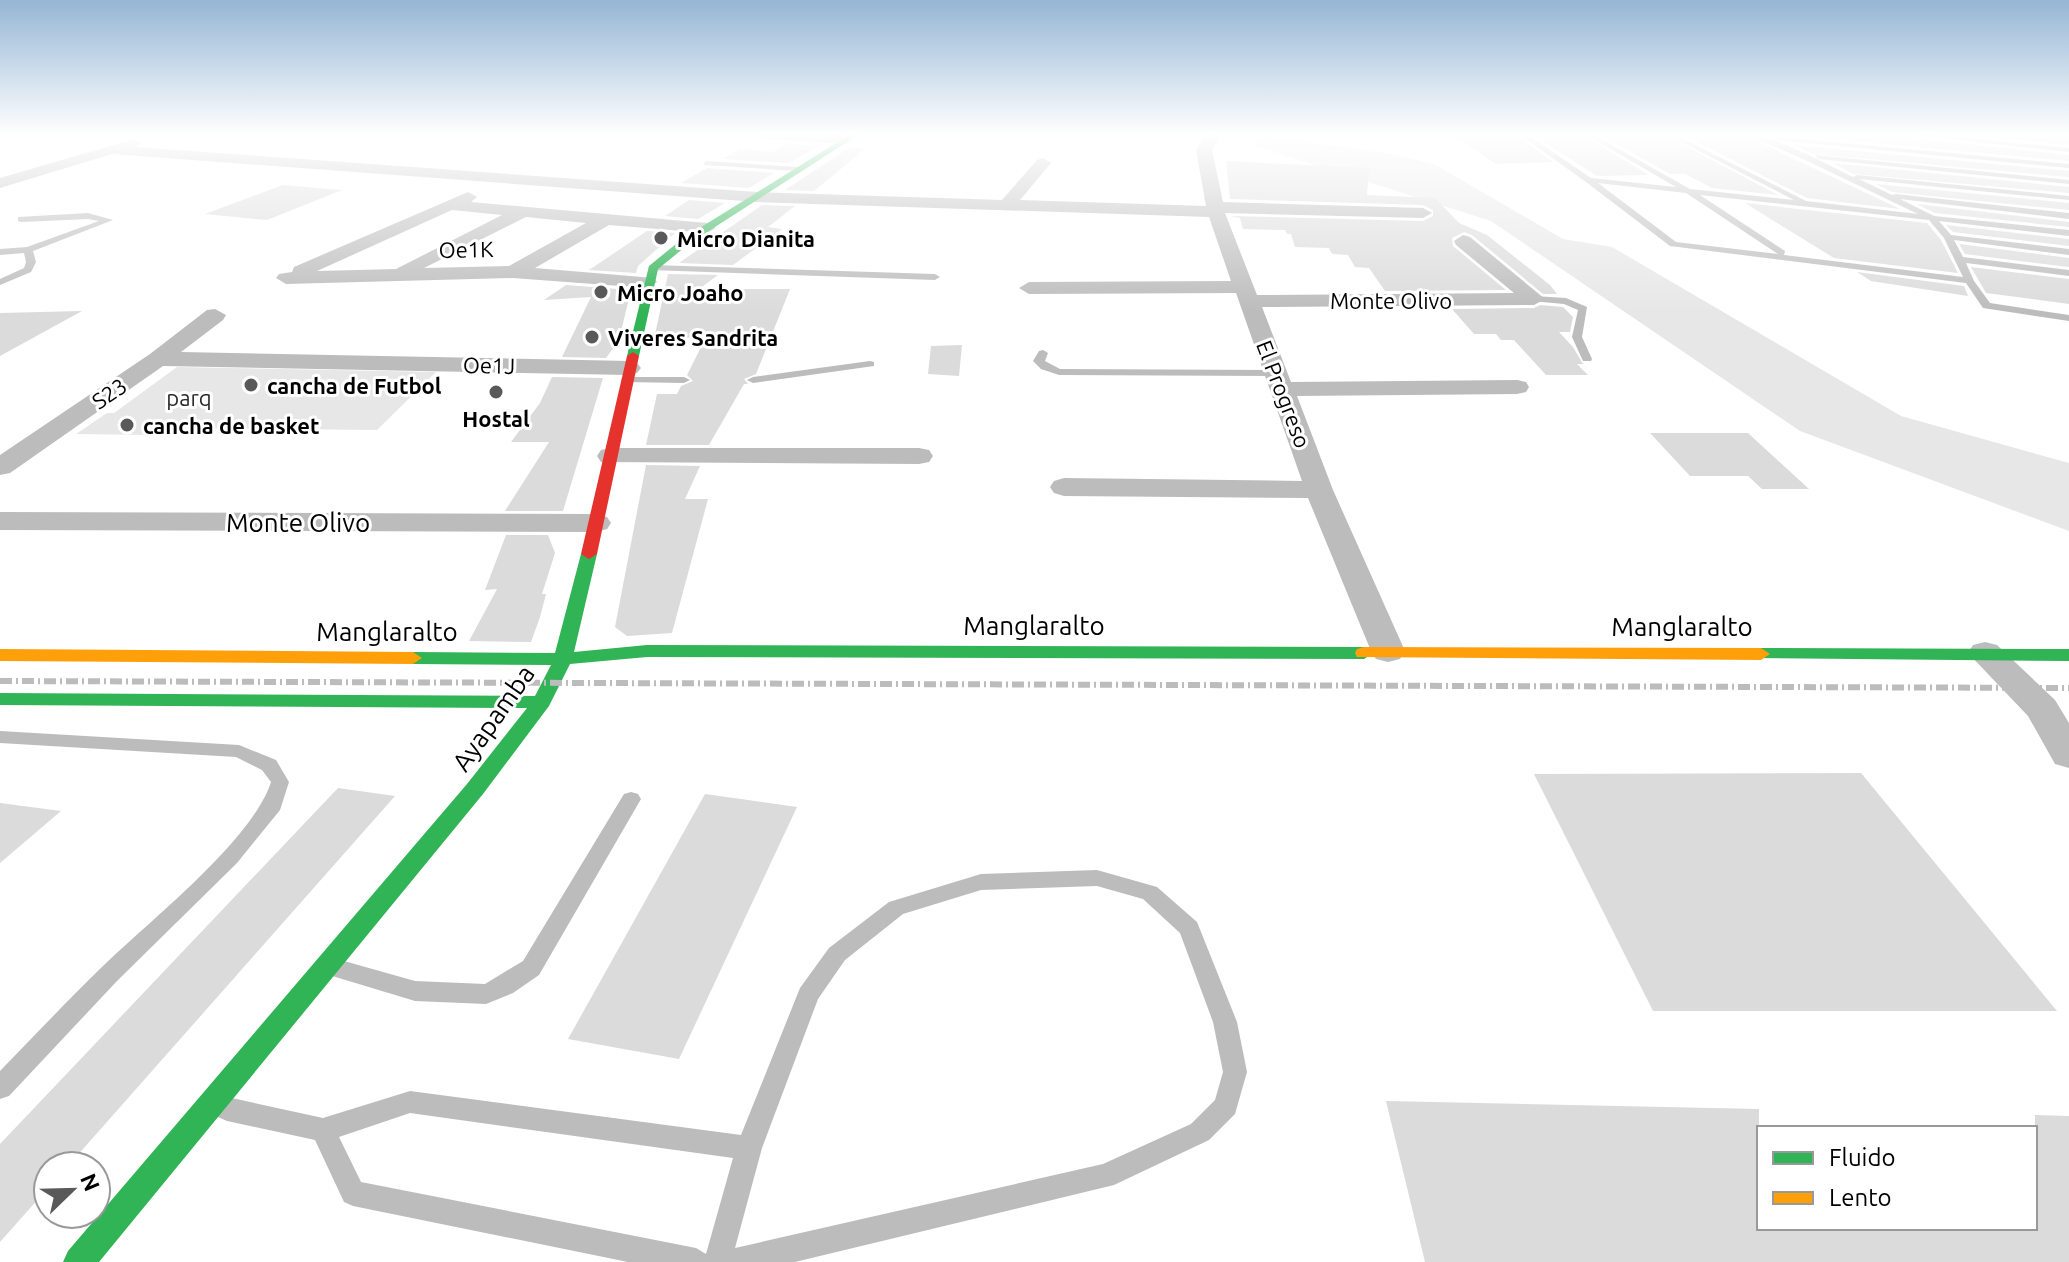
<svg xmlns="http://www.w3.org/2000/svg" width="2069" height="1262" font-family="Ubuntu,sans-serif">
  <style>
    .green { fill: #e7e7e7 }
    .building { fill: #dbdbdb }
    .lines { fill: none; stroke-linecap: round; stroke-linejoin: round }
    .lane { fill: #bcbcbc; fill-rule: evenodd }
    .street { fill: #bcbcbc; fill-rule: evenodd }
    .fast { fill: #30b455; fill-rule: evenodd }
    .slow { fill: #ff9f0a; fill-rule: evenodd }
    .jam { fill: #e5322d; fill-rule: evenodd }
    .rail { stroke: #bcbcbc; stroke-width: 6; stroke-dasharray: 12 4 2 4; stroke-linecap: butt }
    .poi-dot { fill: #595959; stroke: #fff; stroke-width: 3 }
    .labels { text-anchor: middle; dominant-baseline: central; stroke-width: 6; stroke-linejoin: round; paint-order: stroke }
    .far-poi-label { font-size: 22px; font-weight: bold; fill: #000; stroke: #fff; text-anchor: start }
    .far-street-label { font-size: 22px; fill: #000; stroke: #fff }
    .far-park-label { font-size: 22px; fill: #2b2b2b; stroke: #fff }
    .street-label { font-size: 26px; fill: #000; stroke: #fff }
  </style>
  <rect width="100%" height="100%" fill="#fff"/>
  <g class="green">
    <polygon points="1261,135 1391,154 1434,164 1563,239 1612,247 1901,416 2069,463 2069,531 1800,431 1491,221 1252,145"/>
    <polygon points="177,367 436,372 377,430 160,428 150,435 76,434 107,413 114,413"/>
  </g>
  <g class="building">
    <polygon points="1453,135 1517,135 1553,162 1496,164"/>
    <polygon points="1533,135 1583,135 1649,175 1597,176"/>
    <polygon points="1600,135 1665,135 1778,195 1712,188 1685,174 1670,174"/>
    <polygon points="1683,135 1744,135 1900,209 1807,198"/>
    <polygon points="1788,135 1906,135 1909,138 2069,155 2069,161"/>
    <polygon points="1966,135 2069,135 2069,145"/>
    <polygon points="787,143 818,146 789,163 723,159 740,149 773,152"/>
    <polygon points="1793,145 2069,171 2069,177 1813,154"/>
    <polygon points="849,148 865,149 814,191 785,190"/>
    <polygon points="1226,161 1369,168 1367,195 1435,198 1459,223 1487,235 1550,285 1557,294 1543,294 1472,235 1464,232 1452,238 1453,246 1506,290 1385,291 1369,268 1355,267 1348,255 1332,254 1329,248 1295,247 1291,234 1287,234 1285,230 1243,229 1240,218 1231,216 1423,221 1433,216 1433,210 1423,205 1230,199"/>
    <polygon points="1833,163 2069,187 2069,193 1853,174"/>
    <polygon points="707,168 774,173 749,188 681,183"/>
    <polygon points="1876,184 2069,203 2069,210 1892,192"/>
    <polygon points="283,185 342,190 267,220 205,214"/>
    <polygon points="689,200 725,203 698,219 665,216"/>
    <polygon points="1745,203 1927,223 1941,240 1958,273 1834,258"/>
    <polygon points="1917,204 2069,222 2069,227 1935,213"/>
    <polygon points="762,205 795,206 768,227 782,229 733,265 679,263"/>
    <polygon points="1946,225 2069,239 2069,246 1953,232"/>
    <polygon points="647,231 675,233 638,266 636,273 589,270"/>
    <polygon points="1959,244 2069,258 2069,267 1965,254"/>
    <polygon points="1971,267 2069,279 2069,304 1986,293"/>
    <polygon points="1857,272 1964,286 1968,296 1871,281"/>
    <polygon points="668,274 718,275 699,289 790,289 756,374 744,379 748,384 744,384 709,445 646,445 657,394 677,394 681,386 693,381 687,375 706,337 654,339"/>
    <polygon points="566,285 631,290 619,340 606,358 562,357 591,297 544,300"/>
    <polygon points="1540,305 1563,307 1573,317 1570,332 1559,332 1573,347 1583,364 1577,364 1588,375 1546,375 1514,340 1501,340 1496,334 1474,334 1452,309 1534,308"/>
    <polygon points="82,311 0,356 0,313"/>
    <polygon points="962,345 959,376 928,374 931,346"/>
    <polygon points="552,377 603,378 563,511 505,511 549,442 511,442 540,403"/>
    <polygon points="1650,433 1748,433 1809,489 1762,489 1748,476 1690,476"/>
    <polygon points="646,465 700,466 685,499 708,499 672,633 627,636 615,627"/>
    <polygon points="506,535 548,535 555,553 542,594 546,594 540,617 531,642 469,641 497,589 485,590"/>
    <polygon points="1861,773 2057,1011 1653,1011 1534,774"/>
    <polygon points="338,788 395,796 68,1166 48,1166 48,1188 0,1242 0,1144"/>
    <polygon points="705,794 797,807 679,1059 568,1039"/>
    <polygon points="0,803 61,811 0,863"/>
    <polygon points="1386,1101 1759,1109 1759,1228 2035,1228 2035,1115 2069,1116 2069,1262 1425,1262"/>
  </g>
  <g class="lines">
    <g class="lane">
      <path d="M1520 135H1528L1591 178 1676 187 1586 135H1594L1690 189 1794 200 1668 135H1676L1806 201 1918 214 1801 158 1747 135C1775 135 1826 164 1853 177L1857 175 2069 196V200L1859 179 1892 195 1896 194 2069 213V219L1900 199 1934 216 2069 230V236L1939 221 1951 235 2069 249V255L1954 240 1963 257 2069 270V276L1966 263 1974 281 1990 303 2069 315V321L1983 308 1966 283 1670 246 1586 182ZM1598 183 1686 193 1778 254 1676 242ZM1700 195 1929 220 1944 238 1963 277 1784 255 1785 251Z"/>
      <polygon points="1909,135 1934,135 2069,148 2069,152"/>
      <polygon points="1777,137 2069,164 2069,168 1775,140"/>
      <polygon points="1815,155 2069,180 2069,184 1818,159"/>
      <polygon points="706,161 798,167 802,169 798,171 703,165"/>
      <polygon points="88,213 113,220 33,251 36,262 31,272 0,285 0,279 24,268 26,262 24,253 0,255 0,249 27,247 99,221 88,219 21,222 18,221 18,217"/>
      <polygon points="653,265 935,274 940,277 935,280 650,270 648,268"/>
      <polygon points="1534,296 1566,298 1587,307 1582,337 1592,359 1591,361 1583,361 1572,337 1578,310 1564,304 1531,301 1531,297"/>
      <polygon points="1043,350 1048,353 1045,361 1060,369 1278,370 1284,373 1278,376 1059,375 1041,369 1033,361 1039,351"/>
      <polygon points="870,361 874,362 874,366 753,383 747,380 753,377"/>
      <polygon points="627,377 684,377 690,380 684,383 623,382 621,380"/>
      <path d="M0 731 239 745 276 760 289 782 280 810 237 863 117 981 9 1096 0 1099V1071C34 1036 68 1000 103 966 149 921 252 841 271 782L262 770 236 757 0 743Z"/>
      <polygon points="631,792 638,794 641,799 539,975 513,993 486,1004 415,1001 329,975 326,968 329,961 337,959 415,981 485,984 523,961 624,794"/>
      <path d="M1097 870 1157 887 1197 922 1237 1022 1247 1072 1235 1114 1209 1140 1114 1185 795 1262H628L353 1206 344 1202 315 1140 227 1121 218 1117 215 1109 218 1101 227 1097 323 1118 410 1091 741 1135 800 988 829 948 889 902 981 874ZM1097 886 1143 899 1180 933 1213 1022 1223 1072 1215 1100 1191 1124 1103 1164 735 1248 762 1148 818 999 845 960 903 914 981 890ZM410 1113 733 1158 706 1254 696 1248 361 1182 339 1137Z"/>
    </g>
    <g class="street">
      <polygon points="757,135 837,135 853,140 846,144 764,139"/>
      <polygon points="1204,135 1221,135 1212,150 1223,202 1423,208 1432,213 1423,218 1225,213 1257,295 1514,293 1456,245 1454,241 1463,235 1470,237 1545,299 1534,305 1262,307 1291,382 1517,380 1526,382 1529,387 1526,392 1517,394 1297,396 1333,490 1405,651 1400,659 1388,662 1376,659 1371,651 1308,498 1064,496 1054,493 1050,487 1054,481 1064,478 1302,481 1236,293 1029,294 1019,288 1029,282 1231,281 1209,217 757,202 112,154 0,188 0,178 134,139 141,143 136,147 757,192 1002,200 1037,160 1043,158 1051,163 1020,200 1206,206 1196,150"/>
      <path d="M468 192 477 197 471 202 707 223 716 228 707 233 609 225 535 268 654 278 657 282 647 288 513 278 286 284 276 278 279 274 292 272 294 267ZM452 210 502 215 396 269 317 271ZM526 217 586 223 509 266 424 268Z"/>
      <polygon points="215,309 226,315 223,320 181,352 629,361 637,363 641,368 637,373 629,375 163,366 10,473 0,475 0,455 150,354 207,310"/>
      <polygon points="611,448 919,448 929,450 933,456 929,462 919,464 601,462 597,456 601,450"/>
      <polygon points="0,512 596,514 607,517 611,523 607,529 596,532 0,530"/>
      <polygon points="1985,642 1997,645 2055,700 2069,723 2069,768 2055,764 2028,716 1968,653 1973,645"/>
    </g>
    <g class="fast">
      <polygon points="849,135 858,135 690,243 658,269 639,356 629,359 627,356 649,266 682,239"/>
      <polygon points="589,549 597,554 574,652 647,645 1364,647 1373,653 1364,659 647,657 570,664 549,706 483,794 99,1262 63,1262 68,1251 467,784 527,708 0,705 0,693 535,696 551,665 413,664 404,658 413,652 555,653 581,554"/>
      <polygon points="1761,648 2069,649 2069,661 1754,658 1752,654"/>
    </g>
    <g class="slow">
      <polygon points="1364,647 1761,648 1770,654 1761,660 1357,657 1355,653 1357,649"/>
      <polygon points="0,649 413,652 422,658 413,664 0,661"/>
    </g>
    <polygon class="jam" points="633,352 639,356 597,554 589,559 581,554 627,356"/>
    <polyline class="rail" points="0,681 2069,688"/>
  </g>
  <linearGradient id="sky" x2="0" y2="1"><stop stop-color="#95b6d5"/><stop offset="0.43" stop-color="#fff"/><stop offset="1" stop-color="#fff" stop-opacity="0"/></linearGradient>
  <rect width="2069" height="312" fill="url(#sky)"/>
  <g class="poi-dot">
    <circle cx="661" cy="238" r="8"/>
    <circle cx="601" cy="292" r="8"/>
    <circle cx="592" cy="337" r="8"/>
    <circle cx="251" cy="385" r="8"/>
    <circle cx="496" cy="392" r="8"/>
    <circle cx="127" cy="425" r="8"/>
  </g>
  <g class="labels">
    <g class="far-poi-label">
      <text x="677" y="238">Micro Dianita</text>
      <text x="617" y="292">Micro Joaho</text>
      <text x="608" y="337">Viveres Sandrita</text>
      <text x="267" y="385">cancha de Futbol</text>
      <text x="496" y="418" text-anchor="middle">Hostal</text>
      <text x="143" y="425">cancha de basket</text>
    </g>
    <g class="far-street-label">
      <text transform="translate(466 249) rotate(-1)">Oe1K</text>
      <text x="1391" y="300">Monte Olivo</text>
      <text transform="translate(489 365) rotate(1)">Oe1J</text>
      <text transform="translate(109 393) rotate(-34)">S23</text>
      <text transform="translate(1284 394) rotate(69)">El Progreso</text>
    </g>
    <g class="far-park-label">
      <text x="189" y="397">parq</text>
    </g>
    <g class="street-label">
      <text x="298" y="522">Monte Olivo</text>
      <text x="1034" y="625">Manglaralto</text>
      <text x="1682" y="626">Manglaralto</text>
      <text x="387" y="631">Manglaralto</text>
      <text transform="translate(493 718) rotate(-55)">Ayapamba</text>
    </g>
  </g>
  <rect x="1757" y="1126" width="280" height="104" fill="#ffffff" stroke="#999999" stroke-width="2"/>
  <rect x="1773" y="1152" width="40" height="12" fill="#30b455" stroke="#999999" stroke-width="2"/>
  <text x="1829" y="1166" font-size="24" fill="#000000">Fluido</text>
  <rect x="1773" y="1192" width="40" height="12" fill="#ff9f0a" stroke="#999999" stroke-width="2"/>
  <text x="1829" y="1206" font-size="24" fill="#000000">Lento</text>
  <g transform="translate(72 1190) rotate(67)"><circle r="38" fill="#ffffff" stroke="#999999" stroke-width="2"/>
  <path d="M0-6L14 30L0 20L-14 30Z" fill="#595959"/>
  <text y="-12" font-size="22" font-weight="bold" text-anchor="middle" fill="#000000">N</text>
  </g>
</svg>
